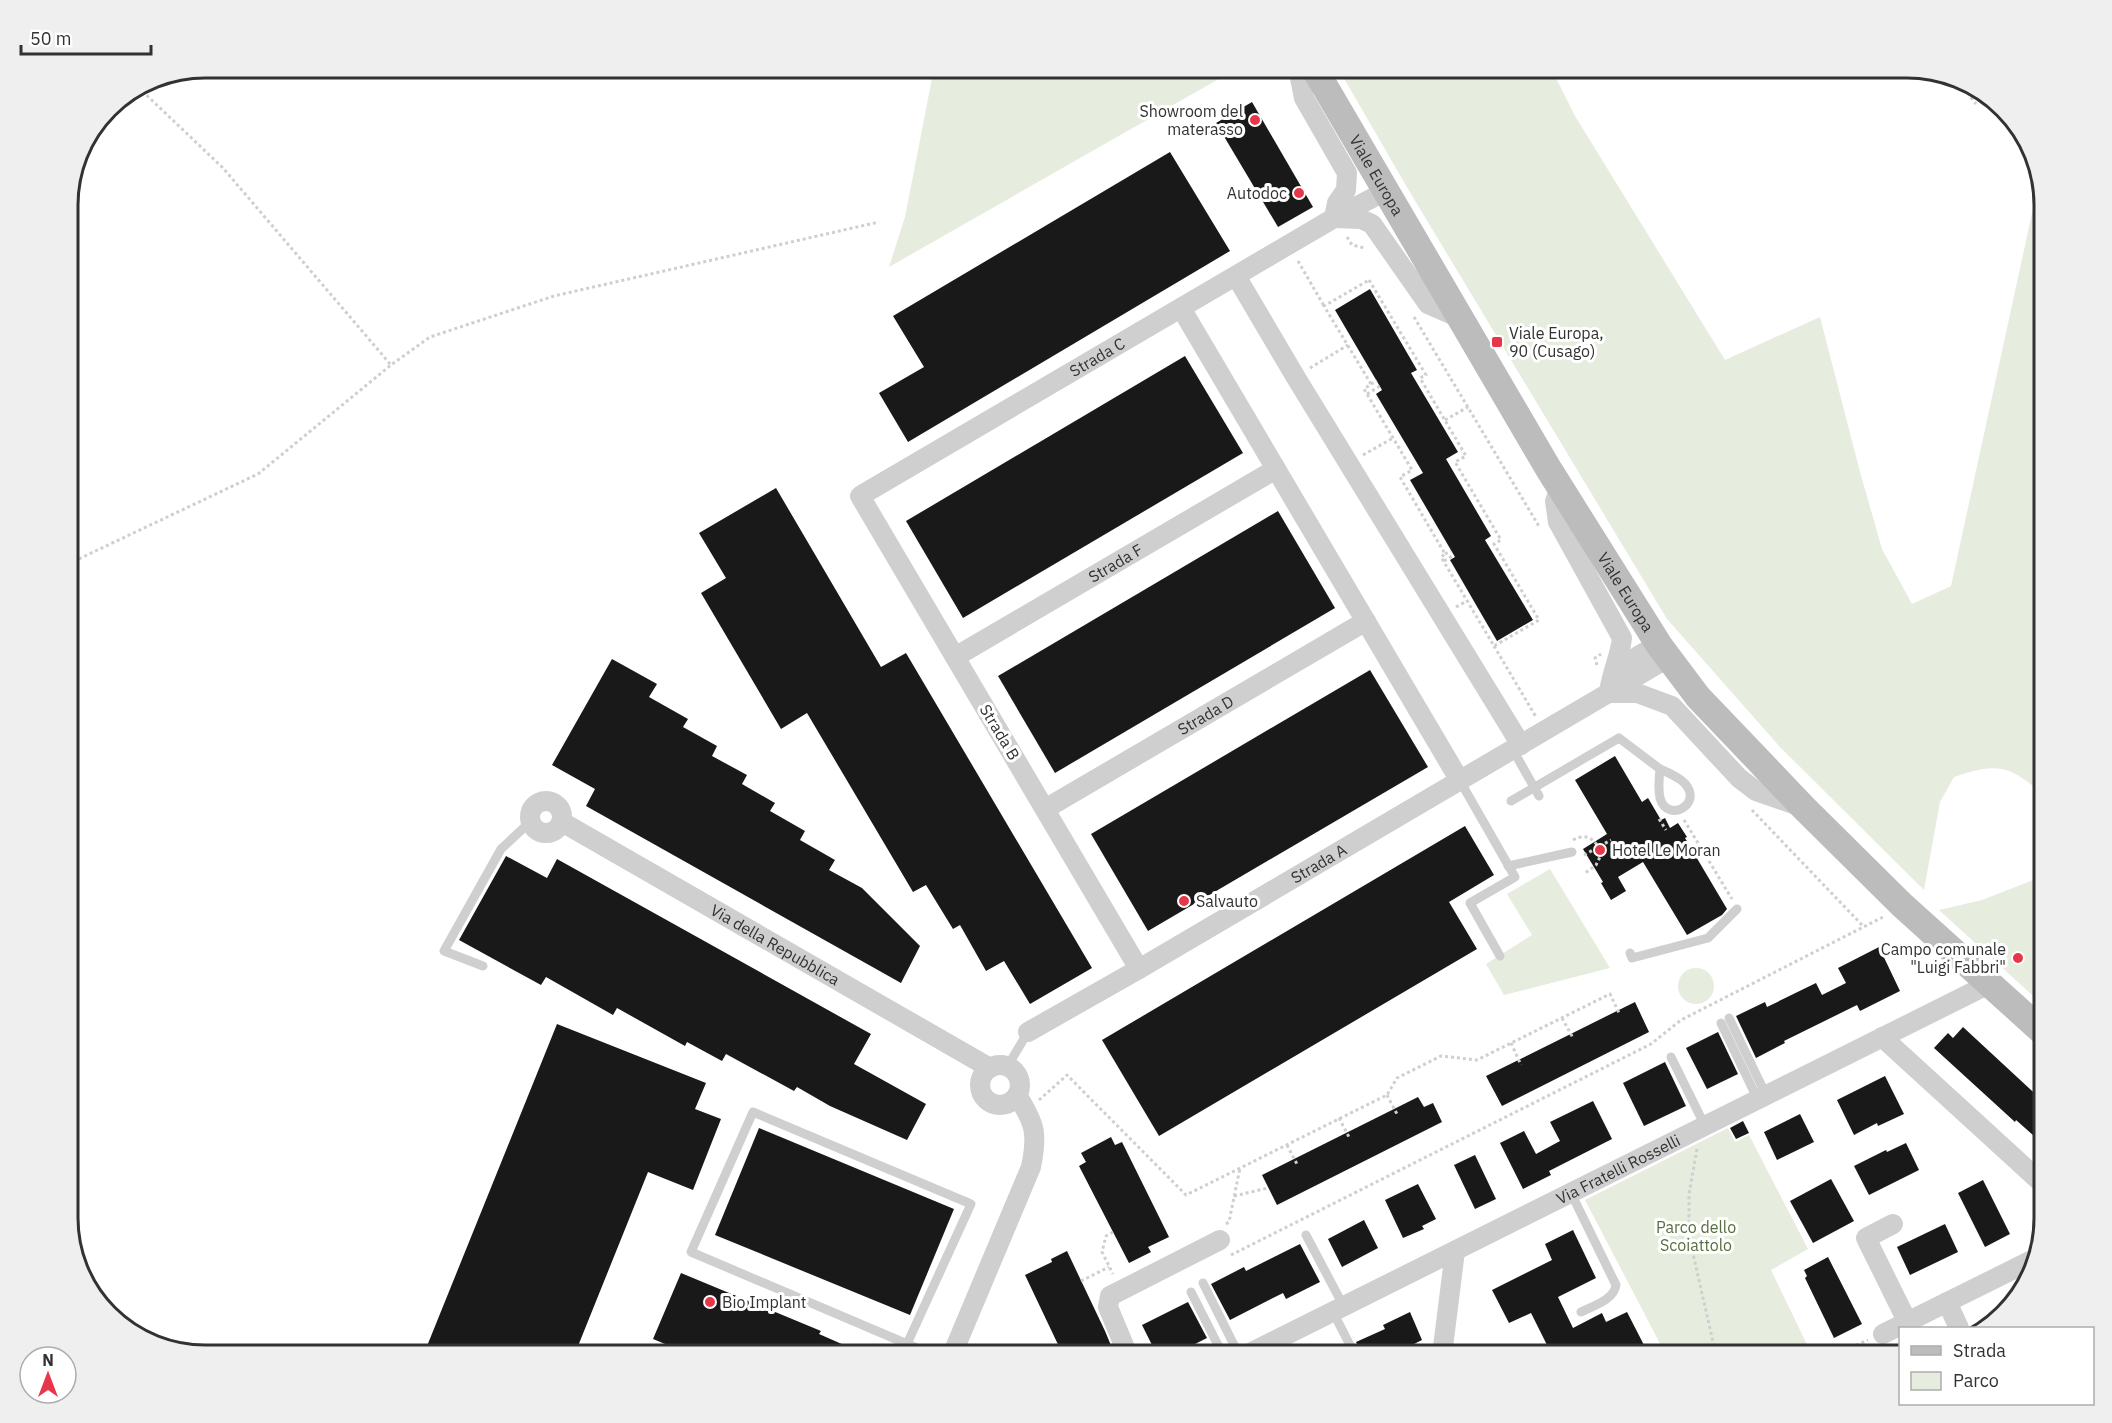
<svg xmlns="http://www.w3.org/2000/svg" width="2112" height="1423" font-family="'IBM Plex Sans',sans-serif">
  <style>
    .green { fill: #e6ecde }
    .building { fill: #191919 }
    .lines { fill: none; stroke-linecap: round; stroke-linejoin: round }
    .path { stroke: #cfcfcf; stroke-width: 3; stroke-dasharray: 3 3; stroke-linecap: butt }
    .service { stroke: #cfcfcf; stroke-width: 9 }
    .minor { stroke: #cfcfcf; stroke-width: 20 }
    .secondary { stroke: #bcbcbc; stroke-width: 27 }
    .poi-dot { fill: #e7364a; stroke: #fff; stroke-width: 2 }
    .labels { text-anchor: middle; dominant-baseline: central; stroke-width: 6; stroke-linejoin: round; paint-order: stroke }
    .poi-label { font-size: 16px; fill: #323232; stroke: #fff; text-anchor: start }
    .street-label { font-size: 16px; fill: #323232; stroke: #fff }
    .park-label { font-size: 16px; fill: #576f3e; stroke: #fff }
    .rim { fill: none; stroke: #323232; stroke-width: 3 }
  </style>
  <rect width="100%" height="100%" fill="#fff"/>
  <g class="green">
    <polygon points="934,68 1238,68 889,267 905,217"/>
    <path d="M1338 68H1551L1575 116 1725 360 1820 317 1860 472 1882 549 1912 604 1951 586 2039 181 2044 204V795C2009 765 1998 762 1954 777L1940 802 1924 890 1780 747 1667 619 1408 189Z"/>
    <polygon points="1550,869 1610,968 1504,995 1486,964 1532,935 1507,894"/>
    <polygon points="2044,876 2044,1006 1939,910 1982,900"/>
    <circle cx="1696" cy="986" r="18"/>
    <polygon points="1728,1128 1735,1142 1749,1135 1808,1249 1771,1270 1812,1355 1666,1355 1585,1200"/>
  </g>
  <g class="building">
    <polygon points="1252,102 1313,207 1278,227 1216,123"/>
    <polygon points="1170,152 1230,251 908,442 879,393 924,367 893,316"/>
    <polygon points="1370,289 1417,370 1411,373 1458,452 1446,459 1491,536 1485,540 1533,620 1497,641 1450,560 1455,557 1410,480 1423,473 1376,394 1382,390 1335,310"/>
    <polygon points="1185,356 1243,453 963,618 906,521"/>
    <polygon points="776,488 881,667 906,653 1092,968 1030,1004 1004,961 986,971 960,925 953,929 926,885 913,892 807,713 781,729 701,593 726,578 699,533"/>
    <polygon points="1278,511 1335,608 1055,773 998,676"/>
    <polygon points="612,659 657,684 649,697 688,719 683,727 717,746 712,756 747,775 742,784 775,803 770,811 805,831 800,840 835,860 829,870 862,888 920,946 901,983 586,806 595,789 552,765"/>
    <polygon points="1370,670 1428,767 1148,931 1091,834"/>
    <polygon points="1615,756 1642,802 1648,798 1661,820 1665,818 1670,828 1678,823 1687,837 1685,838 1727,909 1722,915 1687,935 1643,862 1618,877 1626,891 1611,900 1601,883 1603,882 1583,849 1607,834 1575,780"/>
    <polygon points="1465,826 1494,875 1449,902 1477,949 1159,1136 1102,1040"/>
    <polygon points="506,856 547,878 557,859 871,1034 854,1064 926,1104 907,1140 830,1106 797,1087 794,1091 726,1054 722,1061 687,1042 685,1046 617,1008 613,1015 546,977 541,985 459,940"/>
    <polygon points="1879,947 1900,991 1860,1011 1857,1005 1784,1041 1785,1043 1756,1058 1736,1016 1765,1002 1767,1007 1816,983 1822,995 1846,983 1838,968"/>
    <polygon points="1635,1002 1649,1032 1502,1106 1486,1076"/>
    <polygon points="557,1024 706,1083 695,1109 721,1119 693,1190 648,1172 574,1356 423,1356"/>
    <polygon points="1963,1027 2044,1102 2044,1145 2016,1120 2015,1122 1934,1048 1948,1033 1953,1038"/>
    <polygon points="1718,1032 1738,1074 1707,1089 1686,1048"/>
    <polygon points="1665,1062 1686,1106 1644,1126 1623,1083"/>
    <polygon points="1885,1076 1904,1114 1878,1126 1877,1123 1854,1135 1837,1100"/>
    <polygon points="1418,1097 1424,1107 1433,1103 1442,1122 1277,1205 1262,1175"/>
    <polygon points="1593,1101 1612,1139 1549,1171 1551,1175 1523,1189 1500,1143 1524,1131 1536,1154 1560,1141 1550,1122"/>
    <polygon points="1800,1114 1814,1142 1777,1160 1764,1132"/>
    <polygon points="1743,1121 1749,1133 1736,1139 1730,1128"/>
    <polygon points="759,1128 954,1209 910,1315 715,1235"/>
    <polygon points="1111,1137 1115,1145 1122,1142 1169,1237 1148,1247 1151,1252 1129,1263 1079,1166 1086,1162 1081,1153"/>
    <polygon points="1906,1143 1919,1170 1869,1195 1854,1166 1886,1150 1887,1152"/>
    <polygon points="1475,1155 1496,1199 1475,1209 1454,1165"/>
    <polygon points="1831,1179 1854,1221 1813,1243 1790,1201"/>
    <polygon points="1983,1180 2010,1234 1985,1247 1958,1193"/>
    <polygon points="1418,1184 1436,1219 1422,1226 1424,1229 1403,1238 1385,1200"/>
    <polygon points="1364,1220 1378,1248 1342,1267 1328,1239"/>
    <polygon points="1945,1224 1958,1252 1910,1275 1897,1247"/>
    <polygon points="1573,1230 1596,1278 1558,1297 1573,1328 1602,1313 1606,1322 1627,1312 1645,1347 1629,1355 1615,1355 1610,1346 1591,1355 1552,1355 1531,1313 1509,1323 1492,1290 1552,1260 1545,1244"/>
    <polygon points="1300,1244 1320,1282 1286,1299 1283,1293 1230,1320 1211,1284 1244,1267 1246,1271"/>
    <polygon points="1067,1251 1105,1331 1115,1355 1063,1355 1025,1275 1052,1262 1051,1259"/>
    <polygon points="1828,1257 1862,1324 1834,1338 1805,1278 1807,1276 1804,1270"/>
    <polygon points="681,1273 821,1331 819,1334 869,1356 694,1356 653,1339"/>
    <polygon points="1188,1302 1207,1338 1173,1355 1157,1355 1142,1325"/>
    <polygon points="1410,1312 1422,1340 1414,1344 1419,1355 1362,1355 1356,1342 1385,1329 1383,1325"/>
  </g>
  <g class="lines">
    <g class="path">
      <polyline points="1960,83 1976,104"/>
      <polyline points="138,87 223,168 391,365 430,337 554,296 879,222"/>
      <polyline points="1347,237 1352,245 1365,248"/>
      <polyline points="1298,261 1324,306"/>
      <polygon points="1369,280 1426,375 1420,378 1466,456 1455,462 1501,540 1494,544 1539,620 1494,646 1441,557 1445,554 1400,477 1412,470 1364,389 1371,384 1324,306"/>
      <polyline points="1414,317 1540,528"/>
      <polyline points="1310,368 1348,345"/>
      <polyline points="1371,384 1377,381"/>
      <polyline points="1367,394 1380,386"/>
      <polyline points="1445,420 1468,407"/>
      <polyline points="1363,455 1393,438"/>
      <polyline points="1445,554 1451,551"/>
      <polyline points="1444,561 1454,555"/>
      <polyline points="68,564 258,474 391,365"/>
      <polyline points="1456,607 1467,601"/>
      <polyline points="1494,646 1536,717"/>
      <polyline points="1597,665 1595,658 1601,654"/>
      <polyline points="1752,810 1864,927"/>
      <polyline points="1659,819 1666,830"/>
      <polyline points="1684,820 1732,899"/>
      <path d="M1573 840C1588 832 1595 840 1602 853L1596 865 1584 874"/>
      <polyline points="1584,855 1611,840"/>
      <polyline points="1562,1018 1573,1038"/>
      <polyline points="1511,1043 1521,1065"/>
      <polyline points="1387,1095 1397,1114"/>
      <polyline points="1039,1100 1067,1075 1186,1195 1387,1095 1397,1078 1441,1056 1477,1060 1610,994 1620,1015"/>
      <polyline points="1339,1118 1349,1137"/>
      <polyline points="1287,1145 1297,1164"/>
      <polyline points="1697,1149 1689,1194 1689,1236 1716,1355"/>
      <polyline points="1234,1196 1268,1188"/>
      <polyline points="1226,1224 1229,1222 1240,1168"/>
      <polyline points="1113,1232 1106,1236 1102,1252 1113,1274"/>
      <polyline points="1231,1255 1651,1044 1681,1020 1885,916"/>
      <polyline points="1081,1281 1109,1267"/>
      <polyline points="1035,1355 1058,1344"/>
      <polyline points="1834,1355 1868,1340"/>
    </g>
    <g class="service">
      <path d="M1619 738 1660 769C1659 778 1658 789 1660 798 1668 826 1708 801 1681 780 1675 776 1667 772 1660 769"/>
      <polyline points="1513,750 1539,796"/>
      <polyline points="1460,781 1515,877 1470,903 1500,956"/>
      <polyline points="1511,801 1619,738"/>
      <polyline points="1508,866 1572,852"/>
      <polyline points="1630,953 1632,958 1708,938 1737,909"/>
      <polyline points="483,966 444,951 501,849 530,822"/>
      <polyline points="1729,1018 1766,1095"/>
      <polyline points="1721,1023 1758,1100"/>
      <polyline points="1671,1057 1705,1126"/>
      <polyline points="1007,1067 1028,1032"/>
      <path d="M1571 1193 1616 1285C1614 1300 1593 1306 1581 1312"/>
      <polyline points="1306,1235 1344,1307"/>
      <polyline points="1203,1283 1239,1355"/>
      <polyline points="1191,1292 1223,1355"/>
      <polyline points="1333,1312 1355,1355"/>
      <polyline points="907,1344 971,1204 753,1112 691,1252 933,1355"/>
      <polyline points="641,1355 642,1354 646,1355"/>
    </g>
    <g class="minor">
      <polyline points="1298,68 1304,98 1347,173 1346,190 1337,203 1334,218"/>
      <polyline points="1334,218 1361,219 1372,224 1428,304 1460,318"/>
      <polyline points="1236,276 1295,376 1521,745"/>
      <polyline points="1181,308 1460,781"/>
      <path d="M1560 488 1555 501 1558 522 1622 638C1620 657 1611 674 1609 693"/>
      <path id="s1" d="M955 657 1276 469"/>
      <path d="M1617 678C1627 660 1642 653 1659 645"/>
      <polyline points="1611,693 1637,693 1672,706 1739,778 1756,791 1802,807"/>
      <circle cx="546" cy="817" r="16"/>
      <path id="s2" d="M1045 809 1366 621"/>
      <path id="s3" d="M562 822 990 1068"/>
      <path id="s4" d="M1139 969 860 496 1334 218 1386 191"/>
      <path id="s5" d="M1028 1032 1139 969 1668 658"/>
      <polyline points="1882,1037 2044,1185"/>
      <circle cx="1000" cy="1085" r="20"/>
      <polyline points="1893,1224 1866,1238 1907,1321"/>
      <polyline points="1947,1302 1959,1328"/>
      <polyline points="1883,1334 2032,1260"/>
      <path d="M952 1355 1031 1167C1038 1133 1035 1124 1017 1095"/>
      <polyline points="1128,1355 1108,1307 1110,1296 1220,1240"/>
      <path id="s6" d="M1246 1355 1989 984"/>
      <polyline points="1442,1355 1455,1251"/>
    </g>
    <path class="secondary" id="s7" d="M1314 68 1548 468 1659 645 1698 697 1804 808 1902 905 2044 1033"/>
  </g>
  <g class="poi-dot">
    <circle cx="1255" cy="120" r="6"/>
    <circle cx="1299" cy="193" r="6"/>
    <rect x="1491" y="336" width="12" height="12" rx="3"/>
    <circle cx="1600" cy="850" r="6"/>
    <circle cx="1184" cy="901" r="6"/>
    <circle cx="2018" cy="958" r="6"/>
    <circle cx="710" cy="1302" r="6"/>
  </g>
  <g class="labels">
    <g class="poi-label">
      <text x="1243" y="111" text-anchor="end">Showroom del<tspan x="1243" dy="18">materasso</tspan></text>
      <text x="1287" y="193" text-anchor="end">Autodoc</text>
      <text x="1509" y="333">Viale Europa,<tspan x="1509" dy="18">90 (Cusago)</tspan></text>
      <text x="1612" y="850">Hotel Le Moran</text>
      <text x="1196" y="901">Salvauto</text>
      <text x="2006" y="949" text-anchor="end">Campo comunale<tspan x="2006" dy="18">"Luigi Fabbri"</tspan></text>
      <text x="722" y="1302">Bio Implant</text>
    </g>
    <g class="street-label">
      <text stroke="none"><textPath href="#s7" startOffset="124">Viale Europa</textPath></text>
      <text stroke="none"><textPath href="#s4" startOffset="824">Strada C</textPath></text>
      <text stroke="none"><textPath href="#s1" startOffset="186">Strada F</textPath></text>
      <text stroke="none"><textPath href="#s7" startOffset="610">Viale Europa</textPath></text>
      <text stroke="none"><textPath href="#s2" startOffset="186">Strada D</textPath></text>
      <text transform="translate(1000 732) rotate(59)">Strada B</text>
      <text stroke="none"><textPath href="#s5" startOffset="336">Strada A</textPath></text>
      <text stroke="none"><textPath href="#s3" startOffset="246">Via della Repubblica</textPath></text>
      <text stroke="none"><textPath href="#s6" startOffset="416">Via Fratelli Rosselli</textPath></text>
    </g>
    <g class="park-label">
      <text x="1696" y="1227">Parco dello<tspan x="1696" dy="18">Scoiattolo</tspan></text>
    </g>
  </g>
  <path d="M0 0H2112V1423H0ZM205 78H1907A127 127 0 0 1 2034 205V1218A127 127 0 0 1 1907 1345H205A127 127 0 0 1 78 1218V205A127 127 0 0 1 205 78Z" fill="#efefef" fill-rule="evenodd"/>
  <path class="rim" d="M205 78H1907A127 127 0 0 1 2034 205V1218A127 127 0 0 1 1907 1345H205A127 127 0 0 1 78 1218V205A127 127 0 0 1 205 78Z"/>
  <rect x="1899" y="1327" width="195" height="78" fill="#ffffff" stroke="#adadad" stroke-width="1.5"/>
  <rect x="1911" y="1346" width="30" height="9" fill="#bcbcbc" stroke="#adadad" stroke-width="1.5"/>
  <text x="1953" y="1357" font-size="18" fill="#323232">Strada</text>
  <rect x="1911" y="1372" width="30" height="18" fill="#e6ecde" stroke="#adadad" stroke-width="1.5"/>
  <text x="1953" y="1387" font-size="18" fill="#323232">Parco</text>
  <g transform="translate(48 1375)"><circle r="28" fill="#ffffff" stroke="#adadad" stroke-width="1.5"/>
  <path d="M0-4.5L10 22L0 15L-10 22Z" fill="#e7364a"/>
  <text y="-9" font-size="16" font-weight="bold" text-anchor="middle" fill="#323232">N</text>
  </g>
  <path d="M21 45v9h130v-9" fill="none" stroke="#323232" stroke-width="3"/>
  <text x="30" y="45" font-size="18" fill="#323232" stroke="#ffffff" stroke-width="4.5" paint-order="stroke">50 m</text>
</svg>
